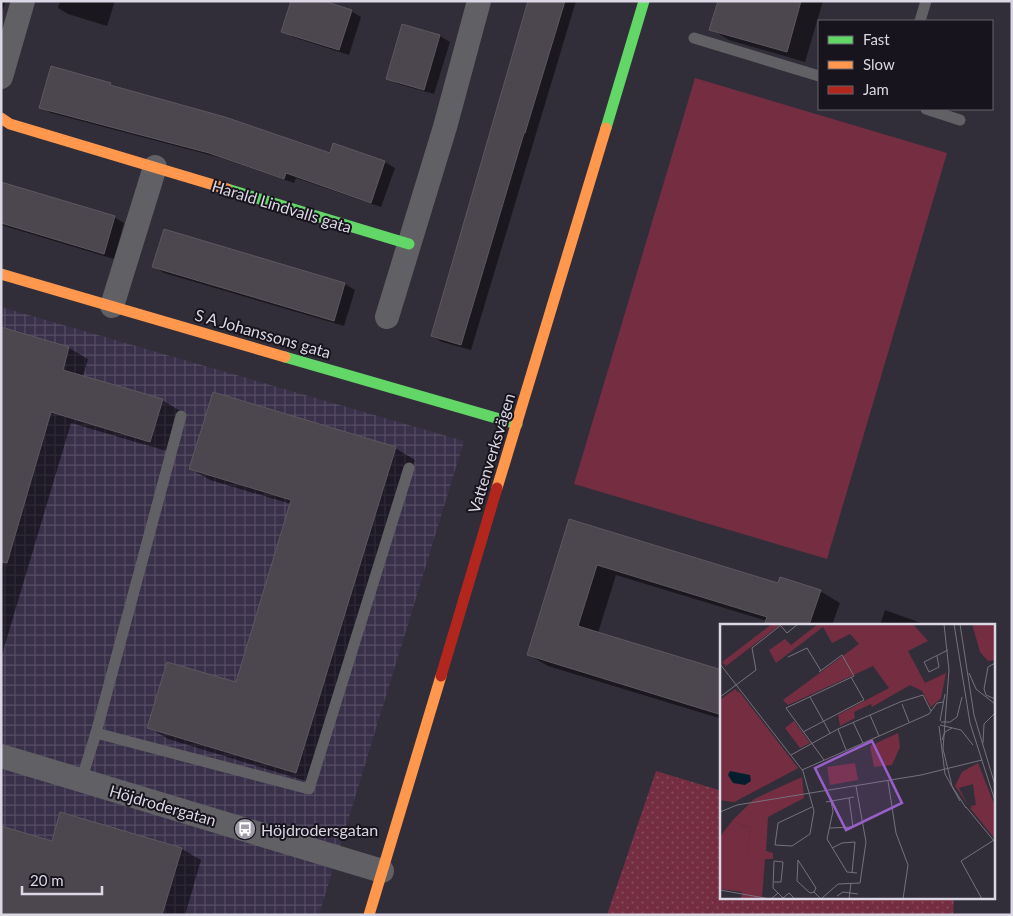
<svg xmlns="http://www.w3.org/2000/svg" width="1013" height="916" font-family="Lato,sans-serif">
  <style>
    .industrial { fill: url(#industrial-grid) }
    .green { fill: #752d41 }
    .garden { fill: url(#garden-dots) }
    .shadow { fill: #0007 }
    .building { fill: #4c474f; stroke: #5d575f }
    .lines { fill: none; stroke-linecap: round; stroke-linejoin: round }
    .lane { stroke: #616165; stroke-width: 11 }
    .street { stroke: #616165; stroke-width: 24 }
    .fast { stroke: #63d668; stroke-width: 11 }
    .slow { stroke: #ff974d; stroke-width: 11 }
    .jam { stroke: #b3261e; stroke-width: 11 }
    .labels { text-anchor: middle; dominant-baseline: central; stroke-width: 4; stroke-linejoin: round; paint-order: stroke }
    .street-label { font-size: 16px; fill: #dbd7e4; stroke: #18141e }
    .poi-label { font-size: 16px; fill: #dbd7e4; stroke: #18141e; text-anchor: start }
    .inset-road { fill: none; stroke: #76727d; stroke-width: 1 }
    .view { fill: #985fca; fill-opacity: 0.15; stroke: #985fca; stroke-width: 2.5 }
    .inset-edge { fill: none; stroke: #dbd7e4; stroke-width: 2.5 }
  </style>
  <defs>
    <pattern id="industrial-grid" width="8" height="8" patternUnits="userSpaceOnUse" patternTransform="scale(1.25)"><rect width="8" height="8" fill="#393049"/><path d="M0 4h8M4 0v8" fill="none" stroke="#554d63"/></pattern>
    <pattern id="garden-dots" width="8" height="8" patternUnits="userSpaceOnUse" patternTransform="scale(1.25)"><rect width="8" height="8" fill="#752d41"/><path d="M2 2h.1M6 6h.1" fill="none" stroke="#884b5c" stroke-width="1.8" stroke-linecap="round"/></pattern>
  </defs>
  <rect width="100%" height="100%" fill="#322e39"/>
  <polygon class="industrial" points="1,307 464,441 319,915 1,915"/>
  <polygon class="green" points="695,78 947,153 827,559 574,484"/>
  <polygon class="garden" points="656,771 722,791 722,897 954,897 953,915 607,915"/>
  <g class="shadow">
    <polygon points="1,1 6,1 1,14"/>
    <polygon points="60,1 115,1 107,26 68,14 58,8"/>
    <polygon points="530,1 576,1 471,350 442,342 432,336"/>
    <polygon points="719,1 823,1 805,62 729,40 711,29"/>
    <polygon points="351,11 361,17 349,55 293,37 283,31"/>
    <polygon points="440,36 450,42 434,94 398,84 388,78"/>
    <polygon points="110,84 118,89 330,154 334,145 385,162 395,168 381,207 296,178 294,183 221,158 51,113 41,107"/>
    <polygon points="1,183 114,217 124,223 114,259 1,225"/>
    <polygon points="154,267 345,284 355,290 344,326 164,273"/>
    <polygon points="1,328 69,348 88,359 83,377 162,400 182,412 170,452 71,423 1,658"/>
    <polygon points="395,448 415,460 316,784 168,739 148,727 237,684 291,504 210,480 191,469"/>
    <polygon points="570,521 779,585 820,591 840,603 832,625 766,625 767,621 616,575 598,633 722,671 722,719 548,666 529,655"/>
    <polygon points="885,610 924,624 927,625 880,625"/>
    <polygon points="61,814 182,849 201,860 185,915 1,915 53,842"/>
  </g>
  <g class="building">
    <polygon points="291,1 324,1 352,10 339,50 281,32"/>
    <polygon points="528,1 565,1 525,133 524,133 461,345 431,336"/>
    <polygon points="718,1 801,1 787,52 709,30"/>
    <polygon points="402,24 440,35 424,90 386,79"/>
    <polygon points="51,66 111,83 110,85 225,117 330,153 333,143 385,161 371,203 286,173 284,179 209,153 39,108"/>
    <polygon points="1,182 115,216 104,254 1,223"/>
    <polygon points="164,229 345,283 334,321 152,267"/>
    <polygon points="1,327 69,347 63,370 163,399 150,442 51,412 7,563 1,562"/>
    <polygon points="213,392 396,447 296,773 147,728 167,662 236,682 291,500 189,469"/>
    <polygon points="569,519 778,583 780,577 821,590 809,625 764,625 767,617 597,565 578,626 722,670 722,715 527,655"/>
    <polygon points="60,812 182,848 162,915 1,915 1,826 52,841"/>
  </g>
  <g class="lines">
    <g class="lane">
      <polyline points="920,21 926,1"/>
      <polyline points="694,38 819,76"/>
      <polyline points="926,109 960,120"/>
      <polyline points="96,733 309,789 409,468"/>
      <polyline points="81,781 96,733 181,416"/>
    </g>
    <g class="street">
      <polyline points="1,77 23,1"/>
      <polyline points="112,306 155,167"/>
      <polyline points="387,317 445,127 479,1"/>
      <polyline points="1,756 382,871"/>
    </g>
    <g class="fast">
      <polyline points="606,128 644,1"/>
      <polyline points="227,189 409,244"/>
      <polyline points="285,357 517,424"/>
    </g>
    <g class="slow">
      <polyline points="1,118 10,124 227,189"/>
      <polyline points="1,274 285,357"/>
      <polyline points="497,488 606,128"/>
      <polyline points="369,915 441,676"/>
    </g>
    <polyline class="jam" points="441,676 497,488"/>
  </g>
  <defs>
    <g id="bus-disc" transform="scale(1.125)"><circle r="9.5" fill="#a09ca8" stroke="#18141e"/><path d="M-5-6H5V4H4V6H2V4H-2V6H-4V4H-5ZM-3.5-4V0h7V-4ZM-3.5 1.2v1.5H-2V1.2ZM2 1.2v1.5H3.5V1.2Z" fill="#fff"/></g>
  </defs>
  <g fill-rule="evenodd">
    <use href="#bus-disc" x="245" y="829"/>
  </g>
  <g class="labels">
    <g class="street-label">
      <text transform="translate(282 206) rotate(17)">Harald Lindvalls gata</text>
      <text transform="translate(263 333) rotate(16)">S A Johanssons gata</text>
      <text transform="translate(491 453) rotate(-73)">Vattenverksvägen</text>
      <text transform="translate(163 805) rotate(16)">Höjdrodergatan</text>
    </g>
    <g class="poi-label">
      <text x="261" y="829">Höjdrodersgatan</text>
    </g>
  </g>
  <g transform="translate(720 624)">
    <rect width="275" height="275" fill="#322e39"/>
    <path d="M52 0H61L6 42 2 38ZM98 0H193L208 17 188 27 205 59 226 49 221 74 211 83 202 67 190 61 152 83 151 80 134 88 135 94 120 102 118 91 169 64 153 42 68 81 63 76 139 20 130 10 112 19 103 3 56 39 49 26 65 15 71 21ZM252 0H275V36L268 37 260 28ZM15 65 78 144 14 178 0 176V76ZM74 97 90 119 80 124 65 104ZM135 139 138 156 110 161 107 143ZM258 139 275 182V215L250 184 256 181 253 160 239 164 248 181 235 162 242 148ZM82 153 84 174 48 193 46 227 53 229V235H45L42 273 48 275H21L31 204 12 197 34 175Z" fill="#752d41"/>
    <path d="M18 66 78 144 14 178 0 176V169L37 158 46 132 37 104 20 101ZM252 144 258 150 255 154 266 162 271 177H264L260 182 274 185 267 191 250 182 256 181 253 160 243 161 242 148Z" fill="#752d41"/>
    <path d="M178 109 180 123 172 141 154 143 150 122ZM12 197 31 204 23 268 0 265V213Z" fill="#752d41"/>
    <path d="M10 147 30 151 31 157 25 161 13 159 8 151Z" fill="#041e2d"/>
    <path class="inset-road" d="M224 0 229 46 223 125 232 162 246 184M234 0 250 99 275 177M240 0 254 91 275 161M61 2 67 9 78 0M217 32 219 43 209 48 204 38 228 26M68 33 87 24 101 47M275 39 268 43 264 65 266 71 275 75M0 40 83 147 94 187 90 210 72 222 55 221 58 199 92 183M99 48 122 31 134 52 66 84 104 136M249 49 256 65 275 80M0 73 36 46 32 24 61 1M90 73 110 109M182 80 189 98M150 91 159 112M220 97 225 70M133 98 143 119M221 98H230L237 93 242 73M220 101 241 106 253 121M219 102 225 150 240 177M118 105 126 126M83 108 144 76 131 53M222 116 225 108 232 104M263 119 264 100 275 89M71 131 118 105 180 78 203 71 211 87M82 146 209 90 217 79 223 78M168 157 176 209 188 241 183 275M111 177 113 187 107 215 127 248 137 249M106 178 134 173M246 183 275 218M0 188 17 181 201 151 262 136M110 204 133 203 129 174M112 224 122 219 135 218 132 249M54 258H61L63 238 54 237 53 264 58 269M0 266 50 275M94 268 90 269 77 257 78 236 96 264 94 268 101 275M117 272 123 268 138 270M63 274 69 269 75 275M51 275 58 269 64 275M101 275 118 260 140 259 146 218 136 162M129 275 131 259M262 275 241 237 274 216"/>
    <path class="view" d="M152 117 182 179 126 206 95 144Z"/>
    <rect width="275" height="275" class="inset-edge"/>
  </g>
  <rect width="1013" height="916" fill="none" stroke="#dbd7e4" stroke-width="5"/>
  <rect x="818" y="20" width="175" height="90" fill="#18141e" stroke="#66626d"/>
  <rect x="828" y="36" width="25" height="8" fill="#63d668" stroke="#66626d"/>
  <text x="863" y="45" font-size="15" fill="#dbd7e4">Fast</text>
  <rect x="828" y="61" width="25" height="8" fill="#ff974d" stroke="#66626d"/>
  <text x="863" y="70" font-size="15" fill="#dbd7e4">Slow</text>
  <rect x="828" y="86" width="25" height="8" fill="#b3261e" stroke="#66626d"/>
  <text x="863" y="95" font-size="15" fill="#dbd7e4">Jam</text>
  <path d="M22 886v8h80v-8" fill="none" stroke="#dbd7e4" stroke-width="2.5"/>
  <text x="30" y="886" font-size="15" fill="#dbd7e4" stroke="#18141e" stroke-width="4" paint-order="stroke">20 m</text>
</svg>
